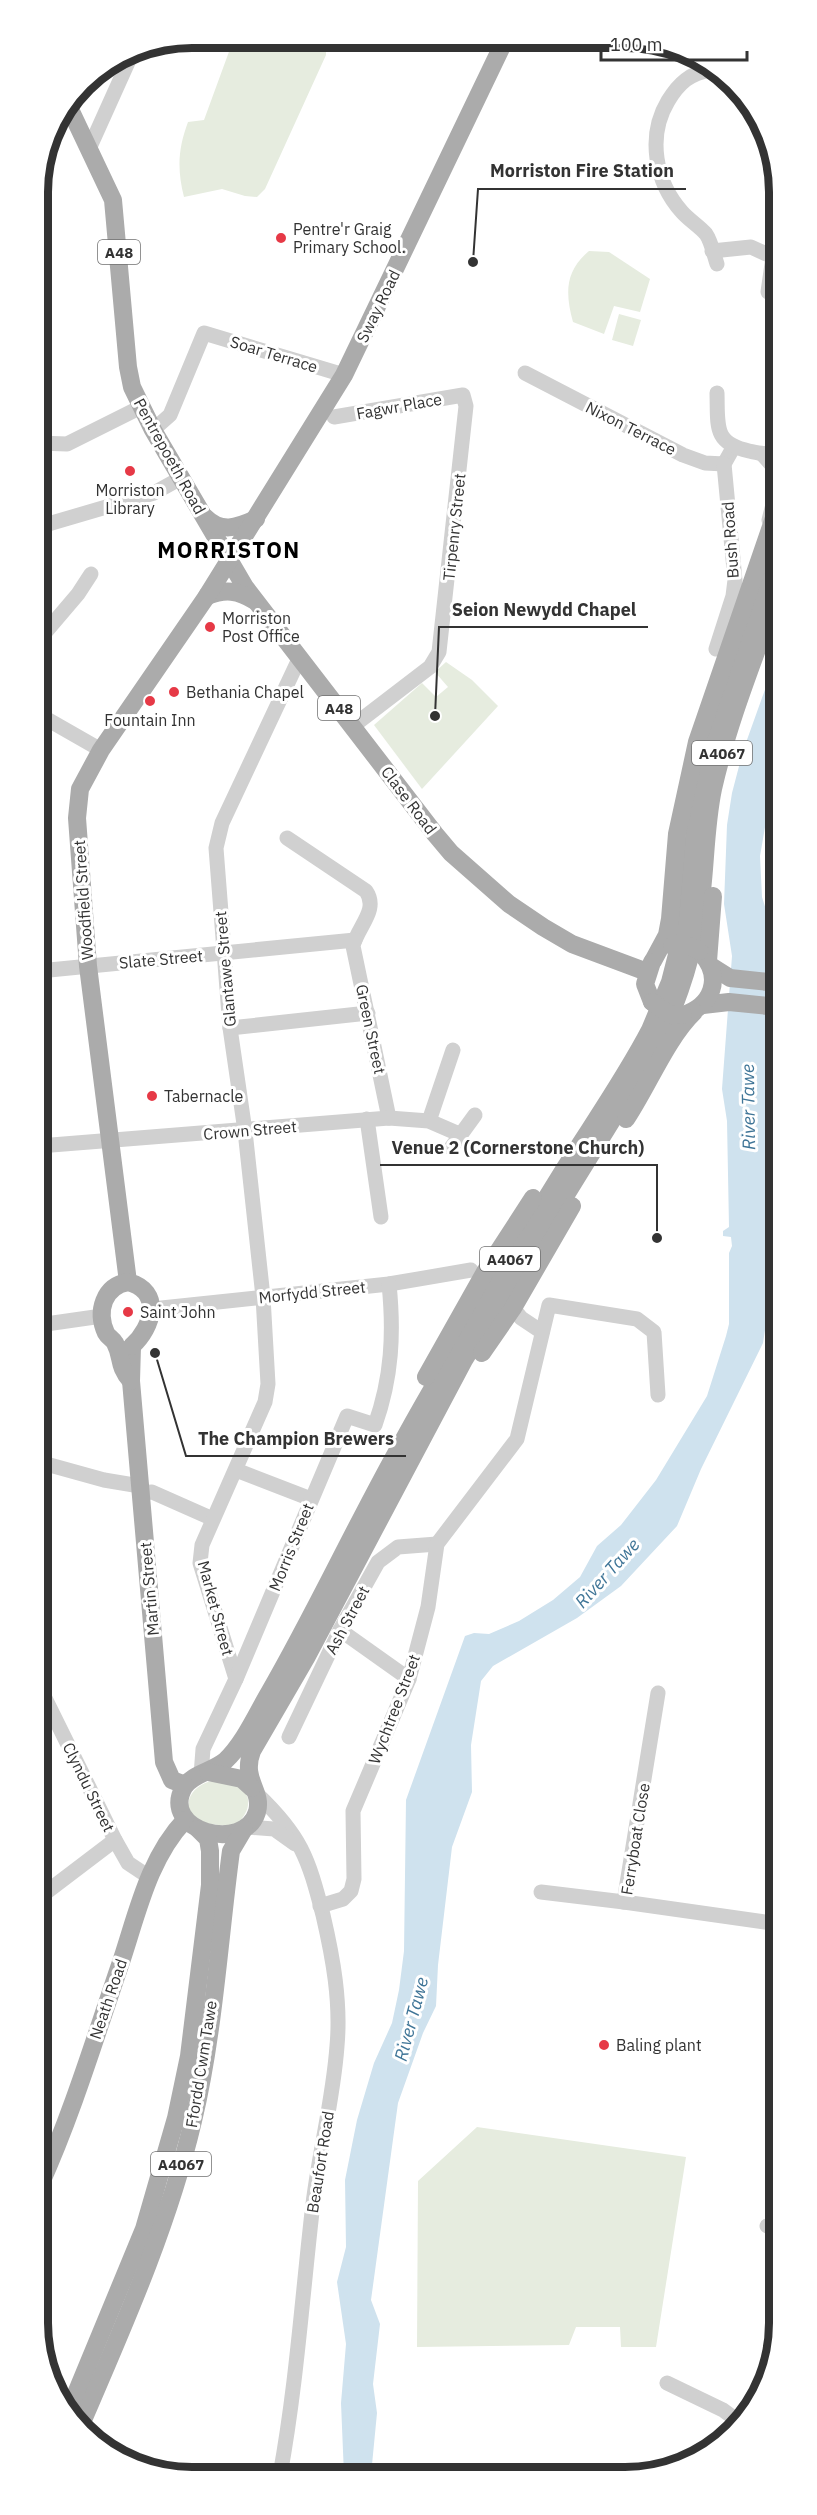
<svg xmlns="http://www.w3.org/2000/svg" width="817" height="2515" font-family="'IBM Plex Sans',sans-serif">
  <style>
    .green { fill: #e6ecdf }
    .water { fill: #cfe2ee }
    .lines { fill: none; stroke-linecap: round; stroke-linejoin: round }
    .minor { stroke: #d0d0d0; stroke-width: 15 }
    .major { stroke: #ababab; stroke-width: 18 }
    .major-bridge { stroke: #ababab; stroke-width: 18 }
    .poi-dot { fill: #e63946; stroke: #fff; stroke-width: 2 }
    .labels { text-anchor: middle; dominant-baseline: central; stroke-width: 6; stroke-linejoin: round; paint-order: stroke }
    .shield { fill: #fff; stroke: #707070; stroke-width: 1.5 }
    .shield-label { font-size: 15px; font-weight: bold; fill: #333 }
    .poi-label { font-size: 16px; fill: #333; stroke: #fff; text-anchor: start }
    .street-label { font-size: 16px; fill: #333; stroke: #fff }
    .water-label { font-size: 18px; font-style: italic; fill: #3f7597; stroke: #fff }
    .district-label { font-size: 22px; font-weight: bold; letter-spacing: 1.5px; fill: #000; stroke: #fff }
    .rim { fill: none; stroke: #333; stroke-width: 8 }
    .leader { fill: none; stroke: #333; stroke-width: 2 }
    .callout-dot { fill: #333; stroke: #fff; stroke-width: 2 }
    .callout-label { font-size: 18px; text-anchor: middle; font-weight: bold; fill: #333; stroke: #fff; stroke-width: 6; stroke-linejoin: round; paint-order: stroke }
  </style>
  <rect width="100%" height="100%" fill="#fff"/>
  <g class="green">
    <path d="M234 38H319L326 47V55L265 189 257 197 245 196 222 189 184 197C177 169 178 149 188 122L204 120Z"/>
    <path d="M589 251 609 252 650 279 640 312 614 306 604 334 573 322C565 293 565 271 589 251Z"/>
    <polygon points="619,314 641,320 633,346 612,340"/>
    <polygon points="446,662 472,680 498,706 422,789 374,725 422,683 436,697 448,687 435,672"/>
    <path d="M213 1781C220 1782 230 1782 237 1785 255 1795 249 1814 236 1825 225 1826 212 1825 203 1822 177 1813 189 1784 213 1781Z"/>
    <polygon points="477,2127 686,2157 656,2347 621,2347 620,2327 576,2327 569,2345 417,2347 418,2181"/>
  </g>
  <path class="water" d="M777 656V758L760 856 762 897 772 929 774 949 769 960 772 967C769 1009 770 1049 770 1092 771 1100 773 1107 774 1114 776 1120 771 1182 769 1188V1304L763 1343 701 1469 677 1526 621 1586 577 1618 493 1666 481 1681 471 1745 472 1792 452 1847 438 1965 436 2006 423 2033 398 2103 371 2300 380 2324 373 2384 377 2413 371 2475H344L341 2403 346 2344 337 2282 346 2247 345 2180 357 2120 374 2063 392 2023 399 1990 404 1951 406 1800 465 1636 474 1633 489 1634 519 1621 553 1600 580 1577 597 1546 621 1525 656 1480 707 1396 726 1336 729 1324V1253L732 1246 731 1237 723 1236V1231L729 1227 727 1121 722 1089 732 956 724 904 727 825 732 793 743 751Z"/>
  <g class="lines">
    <g class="minor">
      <path d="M711 70C690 73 679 83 668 101 647 136 655 182 682 212 689 220 699 226 706 234 711 241 714 255 717 264"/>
      <polyline points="756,124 763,136"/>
      <polyline points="89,149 134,49"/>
      <polyline points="712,251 751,247 773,257 768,292"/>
      <polyline points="525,373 683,455 705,463 724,464 733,448"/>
      <path d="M717 393C718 426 713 443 749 451 759 453 766 455 777 452"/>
      <polyline points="334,417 463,395 466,406 439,652 430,667 353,726"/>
      <polyline points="153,430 170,415 204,333 344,375"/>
      <polyline points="38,443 67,444 141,407"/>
      <polyline points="763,455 777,471"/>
      <polyline points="769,520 777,489"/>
      <polyline points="38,527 154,493 181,478"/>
      <polyline points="38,641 78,594 91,574"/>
      <polyline points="716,649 733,596 735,580 724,464"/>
      <polyline points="38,714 101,750"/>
      <path d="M287 838 366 891C379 910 358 926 353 946L389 1118"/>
      <polyline points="39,971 355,940"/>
      <polyline points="230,1028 368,1013"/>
      <polyline points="367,1119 381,1217"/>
      <polyline points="429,1121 453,1050"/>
      <polyline points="39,1146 389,1118 429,1121 459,1134"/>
      <polyline points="451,1148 475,1115"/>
      <polyline points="513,1308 521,1318 542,1332"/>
      <polyline points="152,1309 389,1284 471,1270"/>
      <polyline points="39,1325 102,1316"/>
      <polyline points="39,1462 104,1480 140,1486"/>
      <polyline points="236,1470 311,1499"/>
      <polyline points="141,1493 152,1492 213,1519"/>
      <polyline points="340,1630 409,1679"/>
      <polyline points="236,1679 200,1563 202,1545 265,1402 268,1384 263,1297 245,1131 230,1028 216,848 222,823 300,657"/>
      <polyline points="40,1688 115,1840 128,1863 149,1877"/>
      <polyline points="658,1693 624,1902 779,1924"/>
      <polyline points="289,1737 340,1630 378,1562 398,1547 437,1544"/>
      <path d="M201 1775 203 1749 236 1679 347 1416 375 1425C392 1377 394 1333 389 1284"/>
      <path d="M257 1794C301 1836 308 1857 323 1915 333 1958 341 2002 337 2046 333 2102 318 2156 312 2212 302 2300 296 2388 280 2475"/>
      <polyline points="247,1827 274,1829 295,1844"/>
      <polyline points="541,1892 624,1902"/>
      <polyline points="40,1897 115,1840"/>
      <polyline points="320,1906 343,1899 351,1891 354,1879 353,1811 409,1679 428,1607 437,1544 517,1439 549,1305 637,1319 654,1332 658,1395"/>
      <polyline points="767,2226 779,2230"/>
      <polyline points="667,2383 723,2410 742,2424"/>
    </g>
    <g class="major">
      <polyline points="68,105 113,200 128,367 132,387 153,430 245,587 435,834 451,853 509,904 543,927 572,944 647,972"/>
      <path d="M205 517C221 533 236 528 256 519"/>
      <path d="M777 558 713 739 700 789 682 935 670 982 650 1030C625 1078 594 1122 565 1168 510 1257 455 1347 404 1439 357 1522 317 1610 269 1693 256 1715 244 1743 225 1761 213 1771 192 1774 184 1787 159 1831 244 1854 257 1812 263 1790 241 1780 252 1751L306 1658 464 1360 651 1057C674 1011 689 971 698 920 706 877 704 832 713 789 728 722 754 659 777 595"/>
      <path d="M207 596C225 589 238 590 255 601"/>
      <polyline points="653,961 667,935 670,919 677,834 697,742 777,509"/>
      <polyline points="708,961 713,896"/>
      <polyline points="652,962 645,984 652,1002"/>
      <polyline points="711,966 730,978 778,983"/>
      <polyline points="703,1005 729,1002 778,1007"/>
      <path d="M683 1015C712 1006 723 978 702 954"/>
      <path d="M626 1119C648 1086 667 1038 694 1012"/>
      <polyline points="128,1282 88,966 77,818 80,789 101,750 207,596 344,375 505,40"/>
      <polyline points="132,1346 131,1381 164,1762 172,1780 185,1785"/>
      <polyline points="482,1353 513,1308 572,1206"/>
      <polyline points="426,1377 485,1272 533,1198"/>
      <path d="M131 1381C117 1365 123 1358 115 1343 113 1339 108 1337 106 1333 96 1311 104 1286 128 1282 163 1291 153 1327 132 1346"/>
      <polyline points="208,1772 242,1779 252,1788"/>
      <path d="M40 2185C72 2114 95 2038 120 1965 137 1915 148 1859 185 1820"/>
      <polyline points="70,2408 144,2229 176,2118 189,2056 210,1885 210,1851 208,1839 198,1829"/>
      <path d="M80 2427C123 2327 168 2227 193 2121 214 2033 219 1940 231 1851L244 1829"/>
    </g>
    <g class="major-bridge">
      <polyline points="672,946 689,946 699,951"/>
      <polyline points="652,1002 669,1014 683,1015"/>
    </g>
  </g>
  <g class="poi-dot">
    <circle cx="281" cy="238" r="6"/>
    <circle cx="130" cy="471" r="6"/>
    <circle cx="210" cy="627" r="6"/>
    <circle cx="174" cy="692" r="6"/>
    <circle cx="150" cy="701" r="6"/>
    <circle cx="152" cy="1096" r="6"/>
    <circle cx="128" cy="1312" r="6"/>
    <circle cx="604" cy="2045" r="6"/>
  </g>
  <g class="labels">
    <g class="shield">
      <rect x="98" y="240" width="42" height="24" rx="4.5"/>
      <rect x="318" y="696" width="42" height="24" rx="4.5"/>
      <rect x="692" y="741" width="60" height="24" rx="4.5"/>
      <rect x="480" y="1247" width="60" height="24" rx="4.5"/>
      <rect x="151" y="2152" width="60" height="24" rx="4.5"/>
    </g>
    <g class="shield-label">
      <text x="119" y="252">A48</text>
      <text x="339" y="708">A48</text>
      <text x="722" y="753">A4067</text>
      <text x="510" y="1259">A4067</text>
      <text x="181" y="2164">A4067</text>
    </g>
    <g class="poi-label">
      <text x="293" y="229">Pentre'r Graig<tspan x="293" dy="18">Primary School.</tspan></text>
      <text x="130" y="490" text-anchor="middle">Morriston<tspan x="130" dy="18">Library</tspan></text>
      <text x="222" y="618">Morriston<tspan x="222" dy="18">Post Office</tspan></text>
      <text x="186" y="692">Bethania Chapel</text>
      <text x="150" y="720" text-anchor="middle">Fountain Inn</text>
      <text x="164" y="1096">Tabernacle</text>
      <text x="140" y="1312">Saint John</text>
      <text x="616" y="2045">Baling plant</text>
    </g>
    <g class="street-label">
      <text transform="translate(378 306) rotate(-64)">Sway Road</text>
      <text transform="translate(274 354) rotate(17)">Soar Terrace</text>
      <text transform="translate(399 406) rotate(-10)">Fagwr Place</text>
      <text transform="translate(631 428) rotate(27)">Nixon Terrace</text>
      <text transform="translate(170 456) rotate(61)">Pentrepoeth Road</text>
      <text transform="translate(454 527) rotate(-84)">Tirpenry Street</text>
      <text transform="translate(730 540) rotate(-94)">Bush Road</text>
      <text transform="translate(409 800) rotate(53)">Clase Road</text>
      <text transform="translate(83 900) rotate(-94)">Woodfield Street</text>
      <text transform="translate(161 959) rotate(-5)">Slate Street</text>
      <text transform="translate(225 969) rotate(-95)">Glantawe Street</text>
      <text transform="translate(371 1029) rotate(78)">Green Street</text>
      <text transform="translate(250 1130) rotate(-5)">Crown Street</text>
      <text transform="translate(312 1292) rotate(-6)">Morfydd Street</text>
      <text transform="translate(291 1547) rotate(-68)">Morris Street</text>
      <text transform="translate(149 1589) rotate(-95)">Martin Street</text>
      <text transform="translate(216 1608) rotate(75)">Market Street</text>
      <text transform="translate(347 1620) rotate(-62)">Ash Street</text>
      <text transform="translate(394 1709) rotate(-69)">Wychtree Street</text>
      <text transform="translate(89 1787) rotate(64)">Clyndu Street</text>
      <text transform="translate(635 1839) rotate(-81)">Ferryboat Close</text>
      <text transform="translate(108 1999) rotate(-71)">Neath Road</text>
      <text transform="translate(201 2064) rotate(-81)">Ffordd Cwm Tawe</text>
      <text transform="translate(320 2162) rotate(-81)">Beaufort Road</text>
    </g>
    <g class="water-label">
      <text transform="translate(748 1107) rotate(-91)">River Tawe</text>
      <text transform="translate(607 1573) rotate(-48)">River Tawe</text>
      <text transform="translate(411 2019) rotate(-75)">River Tawe</text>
    </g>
    <g class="district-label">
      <text x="229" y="549">MORRISTON</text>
    </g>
  </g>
  <path d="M0 0H817V2515H0ZM192 48H625A144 144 0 0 1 769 192V2323A144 144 0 0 1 625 2467H192A144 144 0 0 1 48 2323V192A144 144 0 0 1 192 48Z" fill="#fff" fill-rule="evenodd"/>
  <path class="rim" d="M192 48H625A144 144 0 0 1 769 192V2323A144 144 0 0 1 625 2467H192A144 144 0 0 1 48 2323V192A144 144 0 0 1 192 48Z"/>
  <path class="leader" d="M473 262L478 189H686M435 716L439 627H648M657 1238L657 1165H380M155 1353L186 1456H406"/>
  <g class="callout-dot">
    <circle cx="473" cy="262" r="6"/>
    <circle cx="435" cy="716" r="6"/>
    <circle cx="657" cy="1238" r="6"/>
    <circle cx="155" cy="1353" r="6"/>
  </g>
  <g class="callout-label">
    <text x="582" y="177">Morriston Fire Station</text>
    <text x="544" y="616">Seion Newydd Chapel</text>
    <text x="518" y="1154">Venue 2 (Cornerstone Church)</text>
    <text x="296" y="1445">The Champion Brewers</text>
  </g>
  <path d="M601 51v9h146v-9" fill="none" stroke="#333333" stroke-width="3"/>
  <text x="610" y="51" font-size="18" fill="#333333" stroke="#ffffff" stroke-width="4.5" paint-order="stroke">100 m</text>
</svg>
